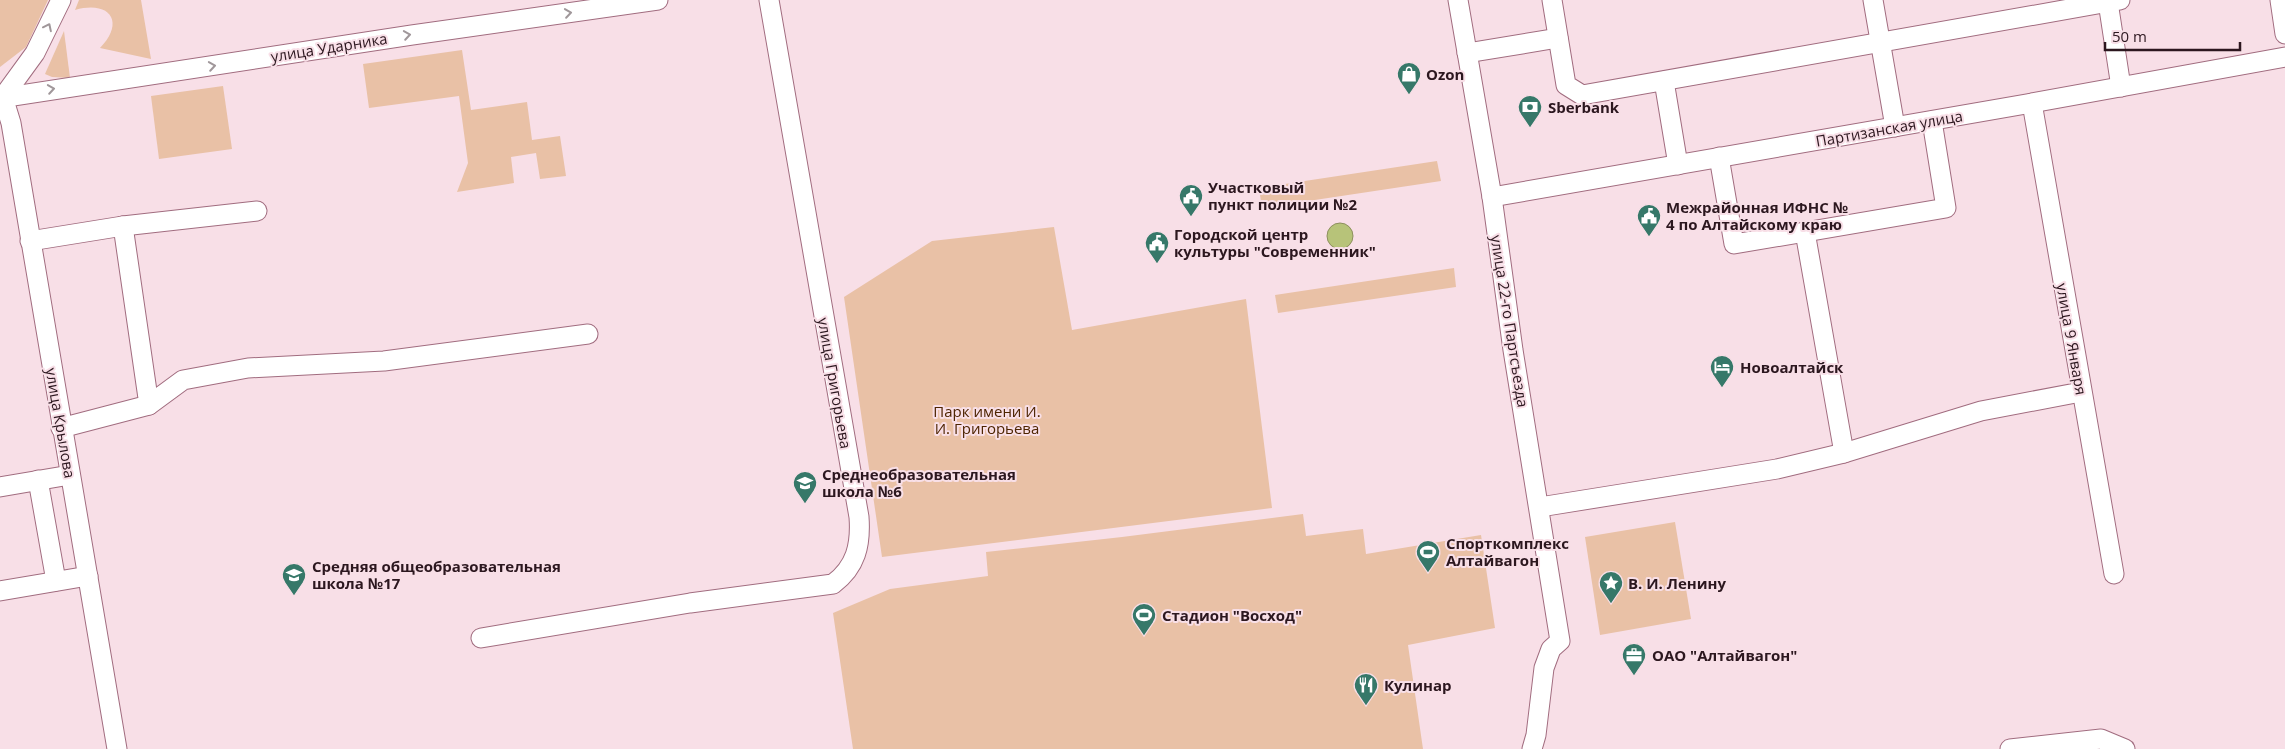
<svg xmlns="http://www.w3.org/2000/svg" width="2285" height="749" font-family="'Open Sans',sans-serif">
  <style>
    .green { fill: #e9c1a6 }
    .water { fill: #b7c379; stroke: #8d8f5e }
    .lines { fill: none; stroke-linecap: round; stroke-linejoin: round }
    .minor-casing { stroke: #a16c7f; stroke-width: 21 }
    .minor { stroke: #fff; stroke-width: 19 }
    .oneway { stroke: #a0979a }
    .labels { text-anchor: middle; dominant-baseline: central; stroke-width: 4; stroke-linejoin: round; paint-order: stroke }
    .street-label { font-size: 15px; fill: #2c171f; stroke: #f8dfe7 }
    .poi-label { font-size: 15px; font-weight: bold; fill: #2c171f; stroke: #f8dfe7; text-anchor: start }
    .park-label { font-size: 15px; fill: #4d2400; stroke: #f8dfe7 }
  </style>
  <rect width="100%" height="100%" fill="#f8dfe7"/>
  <g class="green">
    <polygon points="0,0 48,0 26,47 0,67"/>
    <path d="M79 0H141L151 59 100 48C125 23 111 0 75 10Z"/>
    <polygon points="64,31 70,78 52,77 45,74"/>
    <polygon points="462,50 471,110 527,102 532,140 560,136 566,176 540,179 536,153 511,157 514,183 457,192 468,163 459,96 369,108 363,64"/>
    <polygon points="223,86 232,149 159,159 151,96"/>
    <polygon points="1437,161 1441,181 1262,208 1259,188"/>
    <polygon points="1054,227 1072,330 1246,299 1272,508 882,557 844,297 932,241"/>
    <polygon points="1454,268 1456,287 1278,313 1275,295"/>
    <polygon points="1303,514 1306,536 1363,529 1366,554 1481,535 1495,628 1408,645 1423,749 853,749 833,613 890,589 988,576 986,552 1122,537"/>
    <polygon points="1675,522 1691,619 1600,635 1585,537"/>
  </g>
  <circle class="water" cx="1340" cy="236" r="13"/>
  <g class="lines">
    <g class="minor-casing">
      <g id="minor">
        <polyline points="1458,0 1492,197 1513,350 1560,641 1551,649 1544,668 1536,735 1532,749"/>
        <polyline points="1552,0 1566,85 1582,95 2120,0"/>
        <polyline points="1873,0 1895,127"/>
        <polyline points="2280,0 2285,34"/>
        <polyline points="2108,2 2121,87"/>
        <polyline points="1467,53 1558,38"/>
        <polyline points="1664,81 1678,165"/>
        <polyline points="3,97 11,123 117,749"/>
        <polyline points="3,97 35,53 61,0"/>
        <polyline points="0,98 412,35 658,0"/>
        <polyline points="2032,103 2114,574"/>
        <polyline points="1719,157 1734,244 1946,208 1932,121"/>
        <polyline points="1492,197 2032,103 2285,57"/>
        <polyline points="1805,232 1844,453"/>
        <polyline points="30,241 123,226 257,211"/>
        <polyline points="149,405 183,380 248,368 384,361 588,334"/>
        <polyline points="61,428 149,405 123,226"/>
        <polyline points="38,480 56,581"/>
        <polyline points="0,487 70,475"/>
        <polyline points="1540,507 1777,469 1844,453 1981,411 2081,392"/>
        <polyline points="0,591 88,576"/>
        <path d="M481 638 690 603 833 584C856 567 861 545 859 517L769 0"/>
        <polyline points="2010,749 2101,739 2125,749"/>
      </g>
    </g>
    <use href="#minor" class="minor"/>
  </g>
  <defs><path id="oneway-chevron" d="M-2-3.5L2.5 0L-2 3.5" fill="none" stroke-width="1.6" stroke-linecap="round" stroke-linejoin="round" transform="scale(1.25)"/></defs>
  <g class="oneway">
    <use href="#oneway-chevron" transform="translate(568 13) rotate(-8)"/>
    <use href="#oneway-chevron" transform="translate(48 27) rotate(-64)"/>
    <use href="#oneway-chevron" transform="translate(407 35) rotate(-9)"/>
    <use href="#oneway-chevron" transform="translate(212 66) rotate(-9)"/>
    <use href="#oneway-chevron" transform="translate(51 89) rotate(-9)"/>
  </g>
  <defs>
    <g id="shop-pin" transform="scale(1.25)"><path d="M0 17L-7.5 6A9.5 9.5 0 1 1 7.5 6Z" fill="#367869" stroke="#f8dfe7"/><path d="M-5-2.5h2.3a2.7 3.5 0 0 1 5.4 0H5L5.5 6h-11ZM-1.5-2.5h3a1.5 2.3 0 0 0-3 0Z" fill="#fff"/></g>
    <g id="bank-pin" transform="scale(1.25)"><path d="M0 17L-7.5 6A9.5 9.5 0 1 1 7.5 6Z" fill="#367869" stroke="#f8dfe7"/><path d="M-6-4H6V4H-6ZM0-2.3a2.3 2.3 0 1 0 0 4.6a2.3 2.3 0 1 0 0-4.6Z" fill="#fff"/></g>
    <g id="civic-pin" transform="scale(1.25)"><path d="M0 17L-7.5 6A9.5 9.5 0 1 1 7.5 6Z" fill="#367869" stroke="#f8dfe7"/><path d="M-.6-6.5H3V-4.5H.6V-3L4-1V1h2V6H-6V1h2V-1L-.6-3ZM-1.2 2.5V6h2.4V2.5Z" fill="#fff"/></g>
    <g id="hotel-pin" transform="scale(1.25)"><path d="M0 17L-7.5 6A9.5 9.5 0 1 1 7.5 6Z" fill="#367869" stroke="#f8dfe7"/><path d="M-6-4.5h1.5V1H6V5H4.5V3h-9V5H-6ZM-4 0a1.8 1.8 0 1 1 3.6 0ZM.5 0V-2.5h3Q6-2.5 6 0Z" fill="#fff"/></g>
    <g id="school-pin" transform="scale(1.25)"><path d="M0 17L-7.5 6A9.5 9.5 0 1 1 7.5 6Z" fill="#367869" stroke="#f8dfe7"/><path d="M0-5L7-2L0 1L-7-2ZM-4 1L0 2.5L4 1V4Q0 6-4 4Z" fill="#fff"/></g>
    <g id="stadium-pin" transform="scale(1.25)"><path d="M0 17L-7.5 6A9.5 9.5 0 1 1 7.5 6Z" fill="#367869" stroke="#f8dfe7"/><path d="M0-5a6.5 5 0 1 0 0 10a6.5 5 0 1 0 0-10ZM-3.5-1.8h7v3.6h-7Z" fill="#fff"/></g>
    <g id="sight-pin" transform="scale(1.25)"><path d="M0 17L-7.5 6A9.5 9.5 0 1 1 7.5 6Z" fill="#367869" stroke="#f8dfe7"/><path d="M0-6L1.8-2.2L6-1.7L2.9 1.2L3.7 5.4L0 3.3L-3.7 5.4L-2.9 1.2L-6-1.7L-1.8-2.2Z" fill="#fff"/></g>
    <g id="office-pin" transform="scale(1.25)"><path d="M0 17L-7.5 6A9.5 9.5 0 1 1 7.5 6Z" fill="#367869" stroke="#f8dfe7"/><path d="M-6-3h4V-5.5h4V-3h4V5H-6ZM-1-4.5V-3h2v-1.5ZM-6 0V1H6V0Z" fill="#fff"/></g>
    <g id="restaurant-pin" transform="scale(1.25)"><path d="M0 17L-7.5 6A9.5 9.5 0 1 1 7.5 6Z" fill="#367869" stroke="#f8dfe7"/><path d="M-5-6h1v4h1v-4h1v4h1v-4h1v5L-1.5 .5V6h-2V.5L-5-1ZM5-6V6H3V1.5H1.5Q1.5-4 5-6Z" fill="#fff"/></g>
  </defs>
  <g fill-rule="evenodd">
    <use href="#shop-pin" x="1409" y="74"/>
    <use href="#bank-pin" x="1530" y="107"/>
    <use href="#civic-pin" x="1191" y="196"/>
    <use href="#civic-pin" x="1649" y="216"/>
    <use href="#civic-pin" x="1157" y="243"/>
    <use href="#hotel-pin" x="1722" y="367"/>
    <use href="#school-pin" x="805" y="483"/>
    <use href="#stadium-pin" x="1428" y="552"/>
    <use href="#school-pin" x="294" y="575"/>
    <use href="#sight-pin" x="1611" y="583"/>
    <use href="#stadium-pin" x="1144" y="615"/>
    <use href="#office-pin" x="1634" y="655"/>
    <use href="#restaurant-pin" x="1366" y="685"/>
  </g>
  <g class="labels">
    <g class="street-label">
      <text transform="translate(329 47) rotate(-9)">улица Ударника</text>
      <text transform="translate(1889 128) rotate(-10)">Партизанская улица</text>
      <text transform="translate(1510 321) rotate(81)">улица 22-го Партсъезда</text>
      <text transform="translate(2072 339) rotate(80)">улица 9 Января</text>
      <text transform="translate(835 383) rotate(80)">улица Григорьева</text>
      <text transform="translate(61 423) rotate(80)">улица Крылова</text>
    </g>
    <g class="poi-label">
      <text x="1426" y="74">Ozon</text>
      <text x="1548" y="107">Sberbank</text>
      <text x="1208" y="187">Участковый<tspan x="1208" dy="17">пункт полиции №2</tspan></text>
      <text x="1666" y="207">Межрайонная ИФНС №<tspan x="1666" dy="17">4 по Алтайскому краю</tspan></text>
      <text x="1174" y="234">Городской центр<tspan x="1174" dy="17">культуры "Современник"</tspan></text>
      <text x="1740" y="367">Новоалтайск</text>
      <text x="822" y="474">Среднеобразовательная<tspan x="822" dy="17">школа №6</tspan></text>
      <text x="1446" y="543">Спорткомплекс<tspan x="1446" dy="17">Алтайвагон</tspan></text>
      <text x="312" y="566">Средняя общеобразовательная<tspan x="312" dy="17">школа №17</tspan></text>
      <text x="1628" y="583">В. И. Ленину</text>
      <text x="1162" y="615">Стадион "Восход"</text>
      <text x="1652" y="655">ОАО "Алтайвагон"</text>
      <text x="1384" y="685">Кулинар</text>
    </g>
    <g class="park-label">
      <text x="987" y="411">Парк имени И.<tspan x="987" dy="17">И. Григорьева</tspan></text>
    </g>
  </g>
  <path d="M2105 42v8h135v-8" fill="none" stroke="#2c171f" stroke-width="2.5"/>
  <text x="2112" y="42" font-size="15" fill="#2c171f" stroke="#f8dfe7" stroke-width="4" paint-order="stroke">50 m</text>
</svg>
